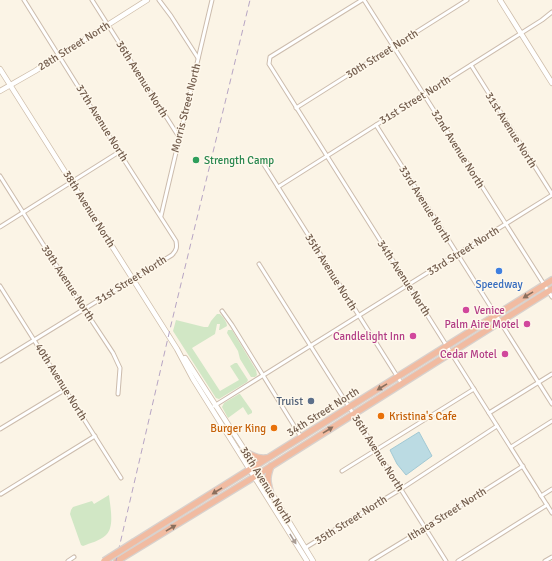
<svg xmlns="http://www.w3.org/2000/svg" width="552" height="561" font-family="Signika,sans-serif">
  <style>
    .green { fill: #d1e7c5 }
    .water { fill: #bbdbe3; stroke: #a2c9d4 }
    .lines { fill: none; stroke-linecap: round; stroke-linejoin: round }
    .street-casing { stroke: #ccbcad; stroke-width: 5 }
    .secondary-casing { stroke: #cebdaa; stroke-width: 6 }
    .highway-casing { stroke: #d8d1cd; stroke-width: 8 }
    .street { stroke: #fff; stroke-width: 3 }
    .secondary { stroke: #fff; stroke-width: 4.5 }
    .highway { stroke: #f1bba1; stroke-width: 5.5 }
    .rail { stroke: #b7a5c4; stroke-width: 1; stroke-dasharray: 6 4; stroke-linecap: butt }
    .highway-bridge-casing { stroke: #d8d1cd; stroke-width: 8; stroke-linecap: butt }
    .highway-bridge { stroke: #f1bba1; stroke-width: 5.5 }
    .oneway { fill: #8b6f5d }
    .oneway2 { fill: #aa9d94 }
    .leisure-dot { fill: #2e9e5b; stroke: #fef8ec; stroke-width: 1.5 }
    .shop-dot { fill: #3f7fe0; stroke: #fef8ec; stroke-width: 1.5 }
    .hotel-dot { fill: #d1479c; stroke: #fef8ec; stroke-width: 1.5 }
    .service-dot { fill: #5c6f8a; stroke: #fef8ec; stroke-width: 1.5 }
    .food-dot { fill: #e8710a; stroke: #fef8ec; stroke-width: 1.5 }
    .labels { text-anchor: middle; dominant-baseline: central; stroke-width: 3; stroke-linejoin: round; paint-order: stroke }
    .street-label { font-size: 11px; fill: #725c4c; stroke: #fef8ec }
    .leisure-label { font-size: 11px; fill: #27864d; stroke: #fef8ec; text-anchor: start }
    .shop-label { font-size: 11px; fill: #366cbe; stroke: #fef8ec }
    .hotel-label { font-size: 11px; fill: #b23c85; stroke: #fef8ec; text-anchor: end }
    .service-label { font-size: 11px; fill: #4e5e75; stroke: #fef8ec; text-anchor: end }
    .food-label { font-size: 11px; fill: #c56008; stroke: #fef8ec; text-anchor: start }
  </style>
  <rect width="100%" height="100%" fill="#fbf4e6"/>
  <g class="green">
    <path d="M217 314H220C223 317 227 322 227 326L220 330H219L220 324H217L215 334 192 348 220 391 239 380 230 366 235 363H237L248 380 247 382 219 399 216 398 173 331 176 320 204 327H208L211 321Z"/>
    <polygon points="228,330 232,330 256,370 257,375 255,377 251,377 240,359 238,351 227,333"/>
    <polygon points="239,394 240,394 252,411 252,413 248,415 243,407 228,418 222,407 224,403"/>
    <path d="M109 495C110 506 115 527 106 535 100 541 90 543 83 546L81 545 70 514 71 510 73 507 92 501 94 504Z"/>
  </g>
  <polygon class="water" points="419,432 432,456 406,475 397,464 390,450"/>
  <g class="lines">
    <g class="street-casing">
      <g id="street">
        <polyline points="92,0 179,137"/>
        <polyline points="159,0 171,16 198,58"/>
        <path d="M362 0 270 57 269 64C363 214 458 363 552 513"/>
        <polyline points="364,0 552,297"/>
        <polyline points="471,65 552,194"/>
        <polyline points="296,108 467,0"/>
        <polyline points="376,125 552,404"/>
        <polyline points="261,160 402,384"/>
        <polyline points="0,176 84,309 113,353 120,368 118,394"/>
        <polyline points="278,187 542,20 552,12"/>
        <polyline points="161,216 212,0"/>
        <polyline points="0,227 119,152"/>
        <polyline points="259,264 446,561"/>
        <polyline points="0,286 121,478"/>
        <polyline points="222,311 232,325 301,437"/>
        <path d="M0 361 172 255C177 250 177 247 176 241L119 152 24 0"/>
        <polyline points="214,406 552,195"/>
        <polyline points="489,413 552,374"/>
        <polyline points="0,429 66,389"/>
        <polyline points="511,447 552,421"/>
        <polyline points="342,471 474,389"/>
        <polyline points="1,494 95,436"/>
        <polyline points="541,496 552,489"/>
        <polyline points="305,548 401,489 497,426"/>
        <polyline points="68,561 74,557"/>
        <polyline points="371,561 425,528 523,466"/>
        <polyline points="458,561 547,505"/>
        <polyline points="545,561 552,557"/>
      </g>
    </g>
    <g class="secondary-casing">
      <g id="secondary">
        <polyline points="500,0 552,83"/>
        <polyline points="0,69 177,349 193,379 307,561"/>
        <polyline points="0,91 35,71 147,0"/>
        <polyline points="185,358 255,466 313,561"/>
      </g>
    </g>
    <g class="highway-casing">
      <g id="highway">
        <path d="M246 452C252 456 258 459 266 458"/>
        <path d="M270 491C267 480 267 477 271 466"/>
        <polyline points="134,542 552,280"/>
        <polyline points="117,561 254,477 552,289"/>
      </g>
    </g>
    <use href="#street" class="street"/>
    <use href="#secondary" class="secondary"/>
    <use href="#highway" class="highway"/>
    <polyline class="rail" points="116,561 171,325 250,0"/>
    <g class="highway-bridge-casing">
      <polyline id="highway-bridge" points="104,561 134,542"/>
    </g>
    <use href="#highway-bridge" class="highway-bridge"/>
  </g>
  <defs><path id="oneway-solid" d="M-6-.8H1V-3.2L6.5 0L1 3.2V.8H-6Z"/></defs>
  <g class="oneway">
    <use href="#oneway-solid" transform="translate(528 295) rotate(148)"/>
    <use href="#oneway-solid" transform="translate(382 387) rotate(148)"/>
    <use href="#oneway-solid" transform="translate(328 430) rotate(-32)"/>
    <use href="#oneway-solid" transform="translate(217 491) rotate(148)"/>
    <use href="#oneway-solid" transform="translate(171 528) rotate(-31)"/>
  </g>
  <use class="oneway2" href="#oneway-solid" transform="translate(293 539) rotate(58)"/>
  <circle class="leisure-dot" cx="196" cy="160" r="4"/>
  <circle class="shop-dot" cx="499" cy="271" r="4"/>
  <g class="hotel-dot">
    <circle cx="466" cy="310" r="4"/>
    <circle cx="527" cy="324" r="4"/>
    <circle cx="413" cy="336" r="4"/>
    <circle cx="505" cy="354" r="4"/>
  </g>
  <circle class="service-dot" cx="311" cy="401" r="4"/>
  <g class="food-dot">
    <circle cx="381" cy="416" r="4"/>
    <circle cx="274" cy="428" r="4"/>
  </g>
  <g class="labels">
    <g class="street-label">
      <text transform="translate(74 46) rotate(-32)">28th Street North</text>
      <text transform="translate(382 54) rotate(-32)">30th Street North</text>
      <text transform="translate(142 79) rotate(58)">36th Avenue North</text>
      <text transform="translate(415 100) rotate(-32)">31st Street North</text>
      <text transform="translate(186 108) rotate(-76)">Morris Street North</text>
      <text transform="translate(102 123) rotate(58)">37th Avenue North</text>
      <text transform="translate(511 130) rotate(58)">31st Avenue North</text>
      <text transform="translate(458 149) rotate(58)">32nd Avenue North</text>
      <text transform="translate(425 204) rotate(58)">33rd Avenue North</text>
      <text transform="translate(89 209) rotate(58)">38th Avenue North</text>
      <text transform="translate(463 251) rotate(-32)">33rd Street North</text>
      <text transform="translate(331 272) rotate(58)">35th Avenue North</text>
      <text transform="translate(404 278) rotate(57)">34th Avenue North</text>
      <text transform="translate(131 280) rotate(-32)">31st Street North</text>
      <text transform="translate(68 283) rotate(57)">39th Avenue North</text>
      <text transform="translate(61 382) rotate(58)">40th Avenue North</text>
      <text transform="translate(323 412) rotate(-32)">34th Street North</text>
      <text transform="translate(378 453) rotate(58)">36th Avenue North</text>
      <text transform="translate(266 485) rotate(58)">38th Avenue North</text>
      <text transform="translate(447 514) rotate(-32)">Ithaca Street North</text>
      <text transform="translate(351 520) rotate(-32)">35th Street North</text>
    </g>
    <g class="leisure-label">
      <text x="204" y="160">Strength Camp</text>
    </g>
    <g class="shop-label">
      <text x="499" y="284">Speedway</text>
    </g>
    <g class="hotel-label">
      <text x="474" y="310" text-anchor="start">Venice</text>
      <text x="519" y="324">Palm Aire Motel</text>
      <text x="405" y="336">Candlelight Inn</text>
      <text x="497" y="354">Cedar Motel</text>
    </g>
    <g class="service-label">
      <text x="303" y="401">Truist</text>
    </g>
    <g class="food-label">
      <text x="389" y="416">Kristina's Cafe</text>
      <text x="266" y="428" text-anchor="end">Burger King</text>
    </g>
  </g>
</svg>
